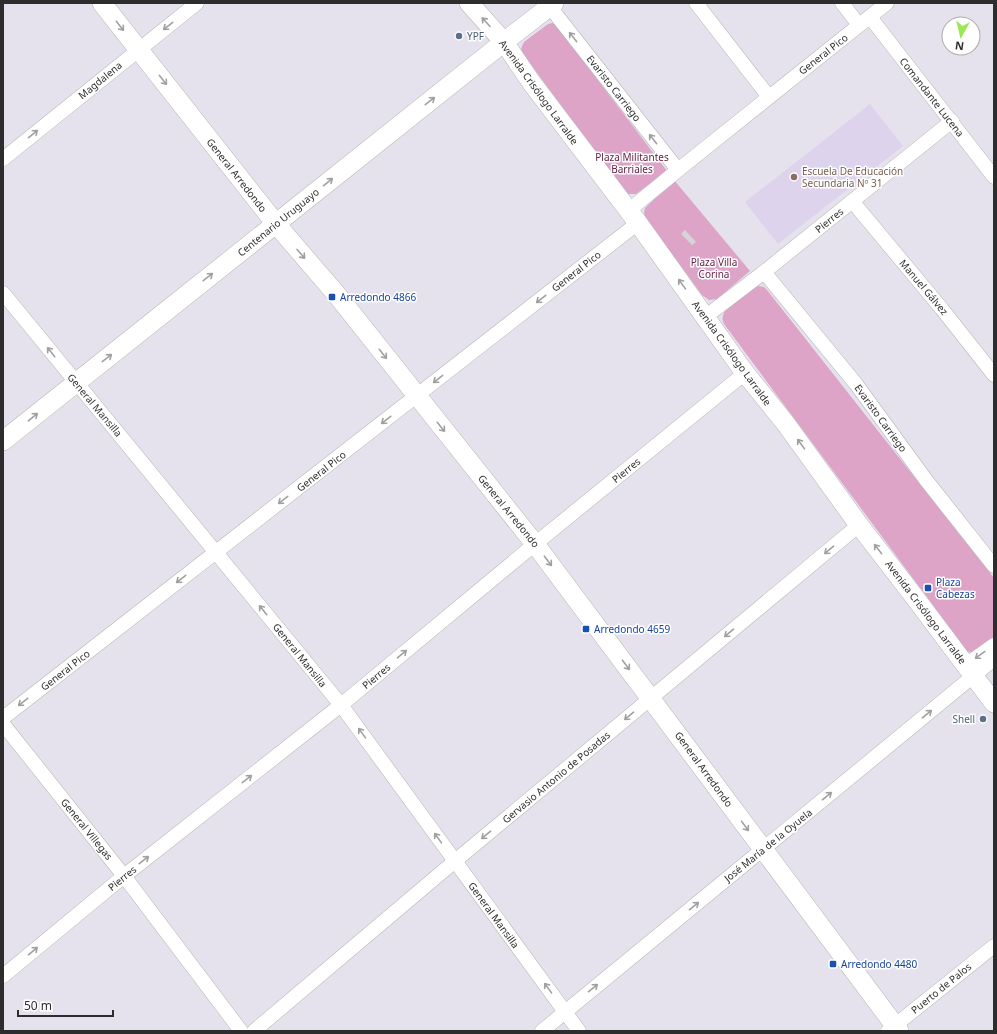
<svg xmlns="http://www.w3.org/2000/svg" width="997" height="1034" font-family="'Noto Sans',sans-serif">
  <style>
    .education { fill: #ddd3ec }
    .green { fill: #dda4c8 }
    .plaza { fill: #d6d4da }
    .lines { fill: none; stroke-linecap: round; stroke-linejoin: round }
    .street-casing { stroke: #b3b8ae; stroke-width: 15 }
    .secondary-casing { stroke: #b3b8ae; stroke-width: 20 }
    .street { stroke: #fff; stroke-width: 14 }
    .secondary { stroke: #fff; stroke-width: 19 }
    .oneway { stroke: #a0a0a0 }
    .service-dot { fill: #5c6f8a; stroke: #fff; stroke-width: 1.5 }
    .education-dot { fill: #8d6e63; stroke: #fff; stroke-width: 1.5 }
    .transit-dot { fill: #1a4fb4; stroke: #fff; stroke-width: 1.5 }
    .labels { text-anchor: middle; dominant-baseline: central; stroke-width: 3; stroke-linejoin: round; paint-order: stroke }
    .service-label { font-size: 10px; fill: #4e5e75; stroke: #fff; text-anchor: start }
    .street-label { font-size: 10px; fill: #2d2d2d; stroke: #fff }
    .park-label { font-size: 10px; fill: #642344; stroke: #fff }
    .education-label { font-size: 10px; fill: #785e54; stroke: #fff; text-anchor: start }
    .transit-label { font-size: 10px; fill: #164399; stroke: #fff; text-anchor: start }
  </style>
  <rect width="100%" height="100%" fill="#e5e2ed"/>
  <polygon class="education" points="870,104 903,146 778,244 745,202"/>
  <g class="green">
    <polygon points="552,23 556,25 667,171 636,194 627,194 624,191 521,51 522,46 524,42 548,24"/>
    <polygon points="674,180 750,271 717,299 709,300 702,295 645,217 644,213 645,208"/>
    <path d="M759 286 764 287 767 290 994 578V639L972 653 967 651 724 324C722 319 722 316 725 311L754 287Z"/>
  </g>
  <polygon class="plaza" points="685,230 696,242 692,245 681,234"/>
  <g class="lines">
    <g class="street-casing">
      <g id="street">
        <polyline points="696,3 769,97"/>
        <polyline points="842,3 859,25"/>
        <polyline points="550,7 678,170"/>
        <polyline points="870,17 994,177"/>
        <polyline points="3,159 197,3"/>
        <polyline points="852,201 942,309 994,375"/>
        <polyline points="628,211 678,170 887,3"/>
        <polyline points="764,272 856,384 926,480 994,566"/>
        <polyline points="3,293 341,705 579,1031"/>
        <polyline points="705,317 764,272 952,121"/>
        <polyline points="966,665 994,645"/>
        <polyline points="3,718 638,223"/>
        <polyline points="3,724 124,876 241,1031"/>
        <polyline points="3,976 124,876 341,705 535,544 745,373"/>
        <polyline points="254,1031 455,861 859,525"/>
        <polyline points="542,1031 994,659"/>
        <polyline points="888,1031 994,946"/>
      </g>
    </g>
    <g class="secondary-casing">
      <g id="secondary">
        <polyline points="102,3 276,224 337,295 535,544 899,1031"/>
        <polyline points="469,3 504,42 531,82 638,223 745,373 786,424 859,525 916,599 994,703"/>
        <polyline points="3,441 504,42 554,3"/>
      </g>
    </g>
    <use href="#street" class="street"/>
    <use href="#secondary" class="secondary"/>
  </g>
  <defs><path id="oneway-shaft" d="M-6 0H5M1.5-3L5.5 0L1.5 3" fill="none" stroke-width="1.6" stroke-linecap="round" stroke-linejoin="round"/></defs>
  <g class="oneway">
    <use href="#oneway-shaft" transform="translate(486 22) rotate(-132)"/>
    <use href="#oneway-shaft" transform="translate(120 26) rotate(52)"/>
    <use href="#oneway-shaft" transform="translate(168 26) rotate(142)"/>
    <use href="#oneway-shaft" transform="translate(573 37) rotate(-128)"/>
    <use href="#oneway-shaft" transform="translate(163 80) rotate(52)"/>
    <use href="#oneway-shaft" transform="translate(430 101) rotate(-38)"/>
    <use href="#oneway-shaft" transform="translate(33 134) rotate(-39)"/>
    <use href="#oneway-shaft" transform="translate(653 139) rotate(-128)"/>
    <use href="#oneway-shaft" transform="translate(328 182) rotate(-39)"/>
    <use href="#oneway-shaft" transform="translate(301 254) rotate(49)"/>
    <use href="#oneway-shaft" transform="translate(208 277) rotate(-38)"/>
    <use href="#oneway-shaft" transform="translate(682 284) rotate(-126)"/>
    <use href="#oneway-shaft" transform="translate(541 299) rotate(142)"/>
    <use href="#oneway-shaft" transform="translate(51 352) rotate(-129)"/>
    <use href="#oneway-shaft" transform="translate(383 354) rotate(52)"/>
    <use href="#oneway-shaft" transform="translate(107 358) rotate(-38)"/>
    <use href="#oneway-shaft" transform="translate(438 379) rotate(142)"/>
    <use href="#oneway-shaft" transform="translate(33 417) rotate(-39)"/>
    <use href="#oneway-shaft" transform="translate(386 420) rotate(142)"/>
    <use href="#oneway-shaft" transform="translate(441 427) rotate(51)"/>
    <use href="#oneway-shaft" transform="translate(801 444) rotate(-126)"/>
    <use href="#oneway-shaft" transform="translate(283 500) rotate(142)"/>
    <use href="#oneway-shaft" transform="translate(878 549) rotate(-128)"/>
    <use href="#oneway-shaft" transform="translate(829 550) rotate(140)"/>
    <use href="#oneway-shaft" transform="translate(548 561) rotate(53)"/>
    <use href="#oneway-shaft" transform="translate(181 579) rotate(142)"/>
    <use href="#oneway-shaft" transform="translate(263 610) rotate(-129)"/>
    <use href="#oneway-shaft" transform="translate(729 633) rotate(140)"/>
    <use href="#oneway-shaft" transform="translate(402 654) rotate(-40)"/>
    <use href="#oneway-shaft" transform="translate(980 655) rotate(144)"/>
    <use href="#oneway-shaft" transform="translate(626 665) rotate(53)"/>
    <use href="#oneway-shaft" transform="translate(23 702) rotate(142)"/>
    <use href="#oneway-shaft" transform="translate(927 714) rotate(-39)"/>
    <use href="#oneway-shaft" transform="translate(629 716) rotate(140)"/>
    <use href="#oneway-shaft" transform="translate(362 733) rotate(-126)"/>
    <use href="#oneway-shaft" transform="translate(247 779) rotate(-38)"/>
    <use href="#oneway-shaft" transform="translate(827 796) rotate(-39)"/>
    <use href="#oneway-shaft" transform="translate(745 826) rotate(54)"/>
    <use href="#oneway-shaft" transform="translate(486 835) rotate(140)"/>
    <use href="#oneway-shaft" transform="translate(438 838) rotate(-126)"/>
    <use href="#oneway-shaft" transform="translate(144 860) rotate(-38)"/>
    <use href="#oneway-shaft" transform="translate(694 906) rotate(-39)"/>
    <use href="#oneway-shaft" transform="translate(33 951) rotate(-40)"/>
    <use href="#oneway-shaft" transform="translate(548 988) rotate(-126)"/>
    <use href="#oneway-shaft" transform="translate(593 988) rotate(-39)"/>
  </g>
  <g class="service-dot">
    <circle cx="459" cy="36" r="4"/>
    <circle cx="983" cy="719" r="4"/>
  </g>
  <circle class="education-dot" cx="794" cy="177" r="4"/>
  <g class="transit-dot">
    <rect x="328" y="293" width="8" height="8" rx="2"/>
    <rect x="924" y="584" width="8" height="8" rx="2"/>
    <rect x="582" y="625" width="8" height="8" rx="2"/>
    <rect x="829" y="960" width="8" height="8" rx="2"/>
  </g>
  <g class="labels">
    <g class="service-label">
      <text x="467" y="36">YPF</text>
      <text x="975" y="719" text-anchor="end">Shell</text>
    </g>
    <g class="street-label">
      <text transform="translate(823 54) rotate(-38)">General Pico</text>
      <text transform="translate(100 80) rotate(-39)">Magdalena</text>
      <text transform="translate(614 88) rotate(52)">Evaristo Carriego</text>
      <text transform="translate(539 92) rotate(54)">Avenida Crisólogo Larralde</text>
      <text transform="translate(932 97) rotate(52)">Comandante Lucena</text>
      <text transform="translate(237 175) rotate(52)">General Arredondo</text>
      <text transform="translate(829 220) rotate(-39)">Pierres</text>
      <text transform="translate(278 222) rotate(-39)">Centenario Uruguayo</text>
      <text transform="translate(576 271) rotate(-38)">General Pico</text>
      <text transform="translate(924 287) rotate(50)">Manuel Gálvez</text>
      <text transform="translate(732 353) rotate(54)">Avenida Crisólogo Larralde</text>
      <text transform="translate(95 405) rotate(50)">General Mansilla</text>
      <text transform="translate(881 418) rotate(54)">Evaristo Carriego</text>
      <text transform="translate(626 470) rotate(-39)">Pierres</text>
      <text transform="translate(321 471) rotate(-38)">General Pico</text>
      <text transform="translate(509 511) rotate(51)">General Arredondo</text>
      <text transform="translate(926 612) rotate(53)">Avenida Crisólogo Larralde</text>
      <text transform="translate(300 655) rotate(51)">General Mansilla</text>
      <text transform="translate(65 670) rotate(-38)">General Pico</text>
      <text transform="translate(376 676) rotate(-40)">Pierres</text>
      <text transform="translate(704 769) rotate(54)">General Arredondo</text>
      <text transform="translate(556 777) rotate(-40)">Gervasio Antonio de Posadas</text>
      <text transform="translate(87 829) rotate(51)">General Villegas</text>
      <text transform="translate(768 845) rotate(-39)">José María de la Oyuela</text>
      <text transform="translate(122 878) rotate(-39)">Pierres</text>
      <text transform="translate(494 915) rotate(54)">General Mansilla</text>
      <text transform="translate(941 988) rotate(-39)">Puerto de Palos</text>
    </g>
    <g class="park-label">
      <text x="632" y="157">Plaza Militantes<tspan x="632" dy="12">Barriales</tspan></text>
      <text x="714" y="262">Plaza Villa<tspan x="714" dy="12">Corina</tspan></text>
    </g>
    <g class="education-label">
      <text x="802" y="171">Escuela De Educación<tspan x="802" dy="12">Secundaria Nº 31</tspan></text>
    </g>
    <g class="transit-label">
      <text x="340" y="297">Arredondo 4866</text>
      <text x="936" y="582">Plaza<tspan x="936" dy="12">Cabezas</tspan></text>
      <text x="594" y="629">Arredondo 4659</text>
      <text x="841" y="964">Arredondo 4480</text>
    </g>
  </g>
  <rect width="997" height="1034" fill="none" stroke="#2d2d2d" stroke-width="8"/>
  <g transform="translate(961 36) rotate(188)"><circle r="19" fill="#ffffff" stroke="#ababab"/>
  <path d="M0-3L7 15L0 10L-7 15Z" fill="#9ae854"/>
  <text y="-6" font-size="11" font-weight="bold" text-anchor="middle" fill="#2d2d2d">N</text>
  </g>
  <path d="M18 1010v6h95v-6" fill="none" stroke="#2d2d2d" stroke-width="2"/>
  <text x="24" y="1010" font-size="12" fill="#2d2d2d" stroke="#ffffff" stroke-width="3" paint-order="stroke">50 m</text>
</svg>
